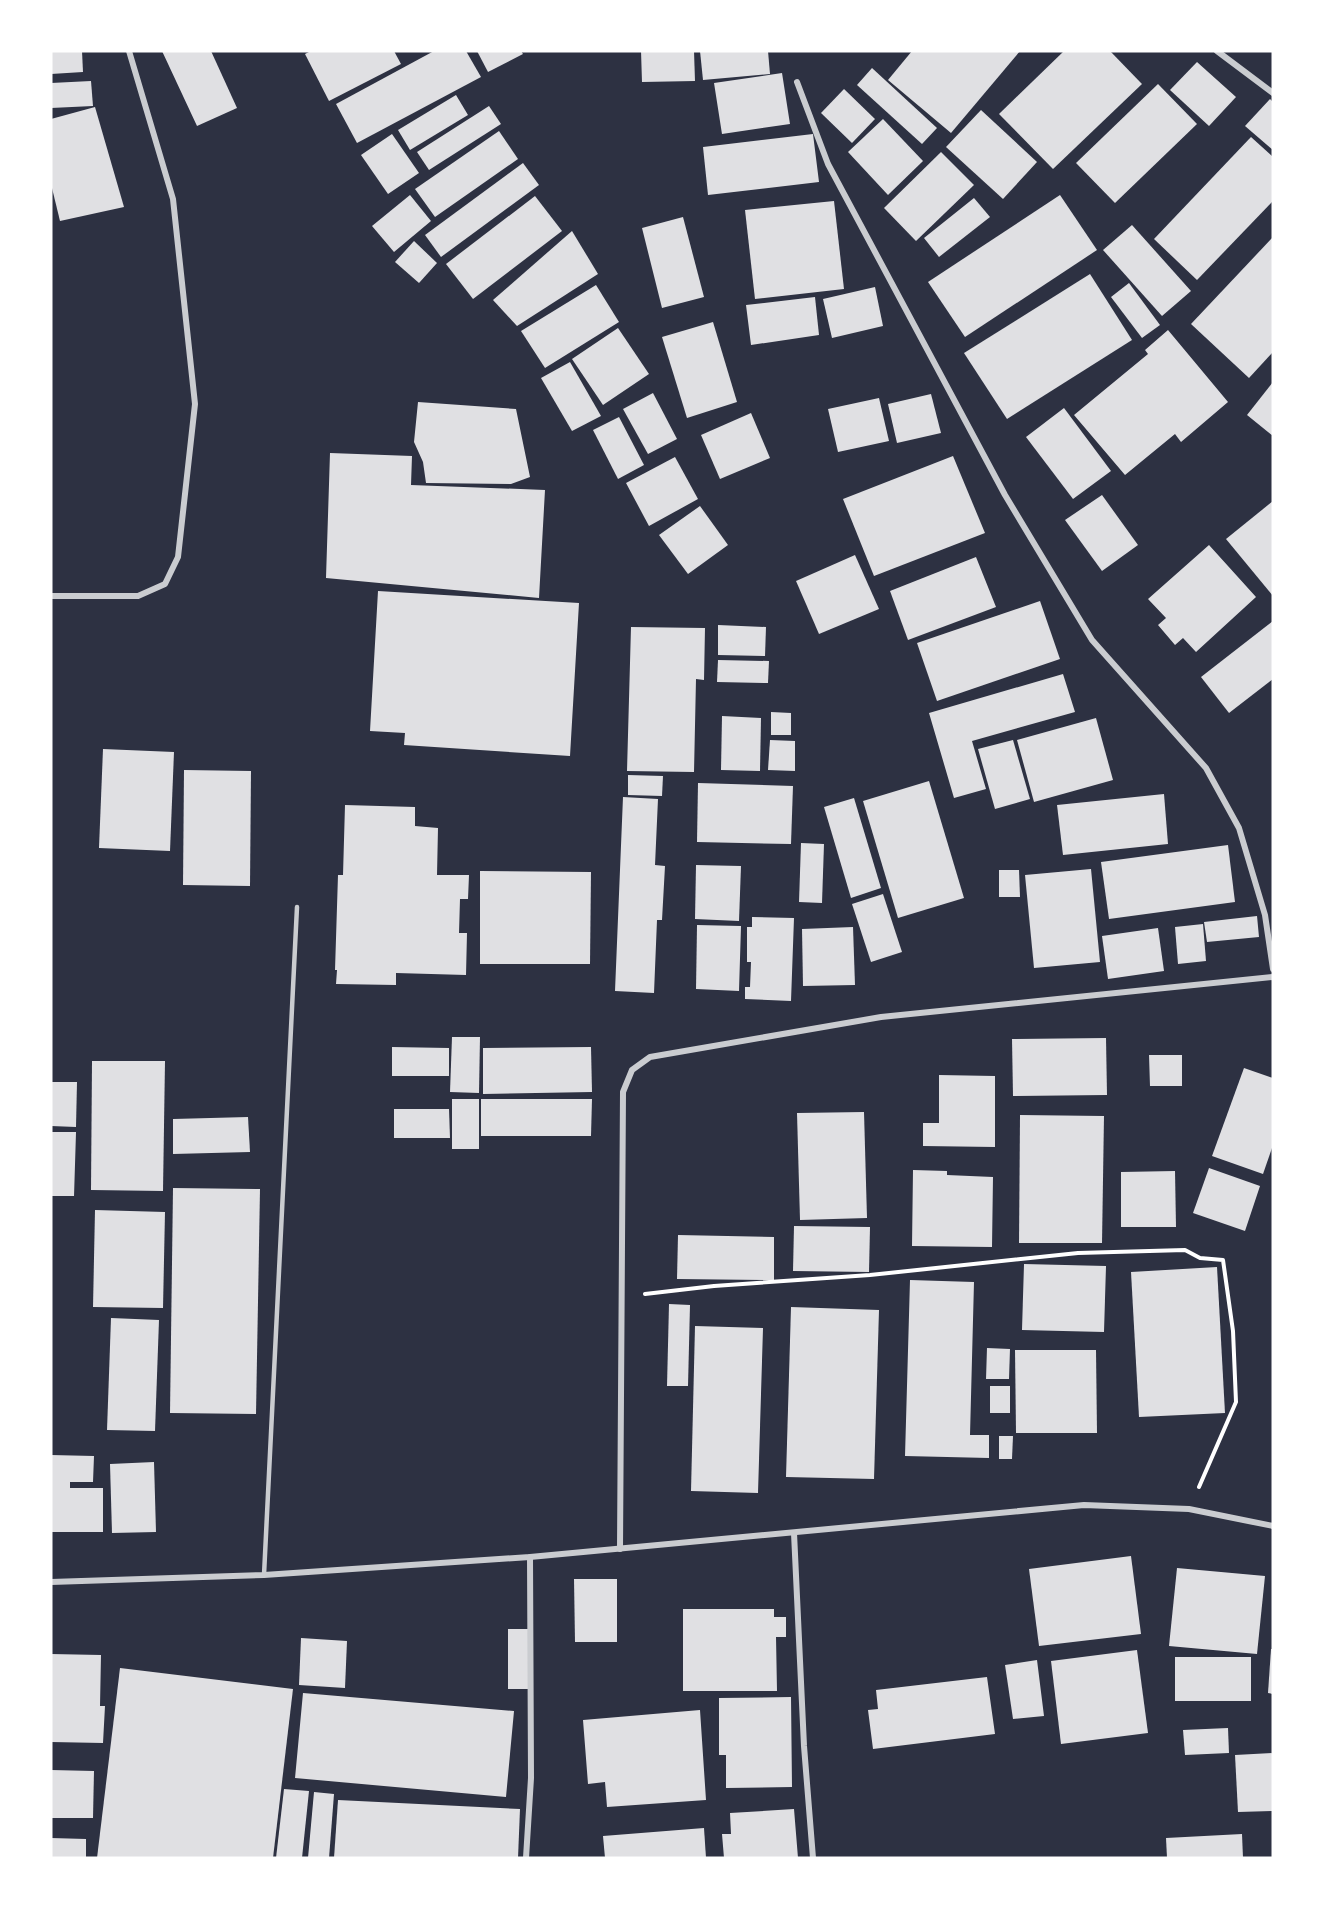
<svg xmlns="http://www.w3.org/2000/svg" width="1324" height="1909" font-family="Lora,serif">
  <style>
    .building { fill: #e0e0e3 }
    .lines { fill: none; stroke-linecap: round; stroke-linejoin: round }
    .path { stroke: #fff; stroke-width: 4 }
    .service { stroke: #caccd0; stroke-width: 4.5 }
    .minor { stroke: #caccd0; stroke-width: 6 }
  </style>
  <rect width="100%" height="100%" fill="#2d3142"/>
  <g class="building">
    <polygon points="51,51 82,51 83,72 51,74"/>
    <polygon points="162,51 211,51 237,108 197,126"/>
    <polygon points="311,51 394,51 401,64 329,101 305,54"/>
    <polygon points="434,51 466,51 481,77 357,143 336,104"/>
    <polygon points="477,51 521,51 523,54 488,72"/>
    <polygon points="641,51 694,51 695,81 642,82"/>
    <polygon points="700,51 768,51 770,74 703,80"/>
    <polygon points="912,51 1020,51 951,133 888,80"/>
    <polygon points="1064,51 1110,51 1142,84 1053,169 999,114"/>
    <polygon points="1197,62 1236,97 1209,126 1170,90"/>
    <polygon points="872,68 937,128 922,144 857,85"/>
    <polygon points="782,73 790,124 722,134 714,83"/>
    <polygon points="91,81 93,106 51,108 51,83"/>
    <polygon points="1158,84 1197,124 1115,203 1076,163"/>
    <polygon points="844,89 875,119 852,143 821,113"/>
    <polygon points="456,95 468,115 410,150 398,130"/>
    <polygon points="1270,99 1273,102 1273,150 1245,126"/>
    <polygon points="489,106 501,124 429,170 417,152"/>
    <polygon points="95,107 124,207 60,221 51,184 51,119"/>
    <polygon points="981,110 1037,162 1003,199 946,147"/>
    <polygon points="883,119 923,161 888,195 848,152"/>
    <polygon points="499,131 518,159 435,217 415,189"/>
    <polygon points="392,134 419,173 388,194 361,155"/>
    <polygon points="813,134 819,182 708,195 703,147"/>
    <polygon points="1251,137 1273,157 1273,201 1197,280 1154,239"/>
    <polygon points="941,152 974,185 916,241 884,208"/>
    <polygon points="523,163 539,185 441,257 425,235"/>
    <polygon points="410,195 431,221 394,252 372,226"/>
    <polygon points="1060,195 1097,250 965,337 928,282"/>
    <polygon points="535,196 562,231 473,299 446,264"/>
    <polygon points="974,198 990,217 939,257 924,238"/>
    <polygon points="834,201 844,289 755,299 745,210"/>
    <polygon points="683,217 704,297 662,308 642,228"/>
    <polygon points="1132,225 1191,291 1162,316 1103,250"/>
    <polygon points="572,231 598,274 517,326 493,300"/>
    <polygon points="1273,237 1273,352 1249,378 1191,324"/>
    <polygon points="414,241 437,263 419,283 395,262"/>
    <polygon points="1090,274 1132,340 1007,419 964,353"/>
    <polygon points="1129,283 1160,325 1142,338 1111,297"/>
    <polygon points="596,285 619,322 545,368 521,331"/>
    <polygon points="875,287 883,326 832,338 823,299"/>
    <polygon points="815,297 819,335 751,345 746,305"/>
    <polygon points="713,322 737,402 687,418 662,337"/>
    <polygon points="618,328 649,374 603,405 572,359"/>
    <polygon points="1168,330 1228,402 1181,442 1175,434 1125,475 1074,415 1148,354 1145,350"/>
    <polygon points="570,362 601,416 572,431 541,378"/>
    <polygon points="1273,382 1273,436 1247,415"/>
    <polygon points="653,393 677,439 648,454 623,409"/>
    <polygon points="931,394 941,433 897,443 888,404"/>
    <polygon points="879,398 889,441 838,452 828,409"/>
    <polygon points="418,402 516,409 530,477 511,484 426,483 423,462 414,442"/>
    <polygon points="1064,408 1111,471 1073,499 1026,437"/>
    <polygon points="751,413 770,458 720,479 701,435"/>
    <polygon points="619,417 644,465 618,479 593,430"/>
    <polygon points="330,453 412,456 411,485 545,490 539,598 326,578"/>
    <polygon points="953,456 985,533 874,576 843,499"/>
    <polygon points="675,457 698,499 649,526 626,483"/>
    <polygon points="1102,495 1138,545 1102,571 1065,520"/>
    <polygon points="1273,501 1273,596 1226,539"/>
    <polygon points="700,506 728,545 688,574 659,535"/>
    <polygon points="1209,545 1256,597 1196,652 1183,638 1175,645 1158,625 1166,618 1148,599"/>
    <polygon points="855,555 879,609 819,634 796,581"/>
    <polygon points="976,557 996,607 908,640 890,591"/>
    <polygon points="378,591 579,603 570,756 404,745 405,733 370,731"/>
    <polygon points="1040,601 1060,659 937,701 917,643"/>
    <polygon points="1273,621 1273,679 1229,713 1201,677"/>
    <polygon points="718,625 766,627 765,656 718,655"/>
    <polygon points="631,627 705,628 704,680 696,679 694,772 627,771"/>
    <polygon points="718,660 769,661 768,683 717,682"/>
    <polygon points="1063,674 1075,712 972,741 986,789 954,798 929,713"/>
    <polygon points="771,712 791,713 791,735 771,735"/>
    <polygon points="722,716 761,718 760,771 721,770"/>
    <polygon points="1096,718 1113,780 1034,802 1017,740"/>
    <polygon points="770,740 795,741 795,771 768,770"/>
    <polygon points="1013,740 1030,799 995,809 978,749"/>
    <polygon points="103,749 174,752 170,851 99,848"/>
    <polygon points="184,770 251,771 250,886 183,885"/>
    <polygon points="628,775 663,776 662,796 628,795"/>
    <polygon points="929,781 964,898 898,918 863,801"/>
    <polygon points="698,783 793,786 791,844 697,842"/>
    <polygon points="1164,794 1168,844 1063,855 1057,805"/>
    <polygon points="623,797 658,799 655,865 665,866 662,920 657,920 654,993 615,991"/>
    <polygon points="854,798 881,888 851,898 824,807"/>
    <polygon points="345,805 415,807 415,826 438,828 437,875 469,875 468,899 460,899 459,933 467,933 466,975 396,973 396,985 336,984 337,970 335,970 338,875 343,875"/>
    <polygon points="801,843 824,844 822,903 799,902"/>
    <polygon points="1228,845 1235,902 1109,919 1101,862"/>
    <polygon points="696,865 741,866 739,921 695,919"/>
    <polygon points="1091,869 1100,962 1034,968 1025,875"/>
    <polygon points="999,870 1019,870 1020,897 999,897"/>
    <polygon points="480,871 591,872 590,964 480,964"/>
    <polygon points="883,894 902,952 871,962 852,904"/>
    <polygon points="1257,916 1259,937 1207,942 1204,922"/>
    <polygon points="752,917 794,918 791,1001 745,999 745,987 750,987 751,962 747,962 747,927 752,927"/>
    <polygon points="1203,924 1206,961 1178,964 1175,927"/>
    <polygon points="697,925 741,926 739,991 696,989"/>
    <polygon points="853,927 855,985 803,986 802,929"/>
    <polygon points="1158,928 1164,971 1108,979 1102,936"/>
    <polygon points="452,1037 480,1037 479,1093 450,1092"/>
    <polygon points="1106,1038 1107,1095 1013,1096 1012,1039"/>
    <polygon points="392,1047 449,1048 449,1076 392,1076"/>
    <polygon points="591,1047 592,1092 483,1094 483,1048"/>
    <polygon points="1149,1055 1182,1055 1182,1086 1150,1086"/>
    <polygon points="92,1061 165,1061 163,1191 91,1190"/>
    <polygon points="1244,1068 1273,1078 1273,1145 1263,1174 1212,1156"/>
    <polygon points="939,1075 995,1076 995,1147 923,1146 923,1123 939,1123"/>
    <polygon points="51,1082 77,1082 76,1127 51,1126"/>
    <rect x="452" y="1099" width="27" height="50"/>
    <polygon points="481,1099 592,1099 591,1136 481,1136"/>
    <polygon points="394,1109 449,1109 450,1138 394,1138"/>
    <polygon points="864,1112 867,1218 800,1220 797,1113"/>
    <polygon points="1020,1115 1104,1116 1102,1243 1019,1243"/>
    <polygon points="248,1117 250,1152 173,1154 173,1119"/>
    <polygon points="51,1132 76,1132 74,1196 51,1196"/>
    <polygon points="1209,1168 1260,1186 1245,1231 1193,1213"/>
    <polygon points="913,1170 947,1171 947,1175 993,1177 992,1247 912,1246"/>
    <polygon points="1175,1171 1176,1227 1121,1227 1121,1172"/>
    <polygon points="173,1188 260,1189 256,1414 170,1413"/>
    <polygon points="95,1210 165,1212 163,1308 93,1307"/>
    <polygon points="794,1226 870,1227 869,1272 793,1271"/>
    <polygon points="678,1235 774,1237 774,1280 677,1279"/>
    <polygon points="1024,1264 1106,1266 1104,1332 1022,1330"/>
    <polygon points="1217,1267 1225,1413 1139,1417 1131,1272"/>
    <polygon points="910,1280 974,1282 970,1435 989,1435 989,1458 905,1456"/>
    <polygon points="669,1304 690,1305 688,1386 667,1386"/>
    <polygon points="791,1307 879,1310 874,1479 786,1477"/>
    <polygon points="111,1318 159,1320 155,1431 107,1430"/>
    <polygon points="695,1326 763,1328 758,1493 691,1491"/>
    <polygon points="987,1348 1010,1349 1009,1379 986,1379"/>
    <polygon points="1015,1350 1096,1350 1097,1433 1016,1433"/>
    <rect x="990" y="1386" width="20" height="27"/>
    <polygon points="999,1436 1013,1436 1012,1459 999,1459"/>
    <polygon points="51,1455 94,1456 93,1482 70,1482 70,1488 103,1488 103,1532 51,1532"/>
    <polygon points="154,1462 156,1532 112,1533 110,1464"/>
    <polygon points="1131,1556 1141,1634 1039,1646 1029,1569"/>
    <polygon points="1177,1568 1265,1576 1257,1654 1169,1646"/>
    <polygon points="574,1579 617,1579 617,1642 575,1642"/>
    <polygon points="683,1609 774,1609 774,1617 786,1617 786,1637 776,1637 777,1691 683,1691"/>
    <rect x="508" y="1629" width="21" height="60"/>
    <polygon points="301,1638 347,1641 345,1688 299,1685"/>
    <polygon points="1271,1649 1273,1649 1273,1694 1268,1693"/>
    <polygon points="1137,1650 1148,1733 1061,1744 1051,1661"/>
    <polygon points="51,1654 101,1655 100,1706 105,1706 103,1743 51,1742"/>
    <rect x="1175" y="1657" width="76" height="44"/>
    <polygon points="1037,1660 1044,1716 1013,1719 1005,1665"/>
    <polygon points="120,1668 293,1689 273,1858 97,1858"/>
    <polygon points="987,1677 995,1734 873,1749 868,1710 878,1709 876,1690"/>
    <polygon points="303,1693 514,1711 506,1797 295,1778"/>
    <polygon points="791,1697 792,1787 726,1788 726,1755 719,1755 719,1698"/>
    <polygon points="700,1710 706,1800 607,1807 605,1782 588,1784 583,1720"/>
    <polygon points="1228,1728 1229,1753 1185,1755 1183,1730"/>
    <polygon points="1273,1753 1273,1811 1238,1812 1235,1755"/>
    <polygon points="51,1770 94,1771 93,1818 51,1818"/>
    <polygon points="284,1789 309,1791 302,1858 276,1858"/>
    <polygon points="314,1792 334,1794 329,1858 308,1858"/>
    <polygon points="338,1800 520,1809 518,1858 334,1858"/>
    <polygon points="794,1809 798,1858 724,1858 722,1834 731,1834 730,1813"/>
    <polygon points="704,1828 706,1858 605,1858 603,1836"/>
    <polygon points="1242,1834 1243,1858 1167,1858 1166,1838"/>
    <polygon points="51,1838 86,1839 86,1858 51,1858"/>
  </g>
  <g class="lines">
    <polyline class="path" points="645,1294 714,1286 870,1275 1078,1253 1185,1250 1200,1258 1223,1260 1233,1331 1236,1402 1199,1487"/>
    <polyline class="service" points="264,1575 297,907"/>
    <g class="minor">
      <polyline points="1217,51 1273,93"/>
      <polyline points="797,82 828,164 1005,495 1092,640 1206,768 1239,828 1265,915 1273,969"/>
      <polyline points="51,596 138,596 165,584 178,557 195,404 173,199 129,51"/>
      <polyline points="794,1533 804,1746 813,1858"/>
      <polyline points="620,1549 623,1092 632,1070 650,1057 881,1017 1273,977"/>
      <polyline points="51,1582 264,1575 530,1557 1084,1505 1189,1509 1273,1526"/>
      <polyline points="526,1858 531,1778 530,1557"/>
    </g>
  </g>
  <rect width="1324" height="1909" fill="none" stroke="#ffffff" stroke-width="105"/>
</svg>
